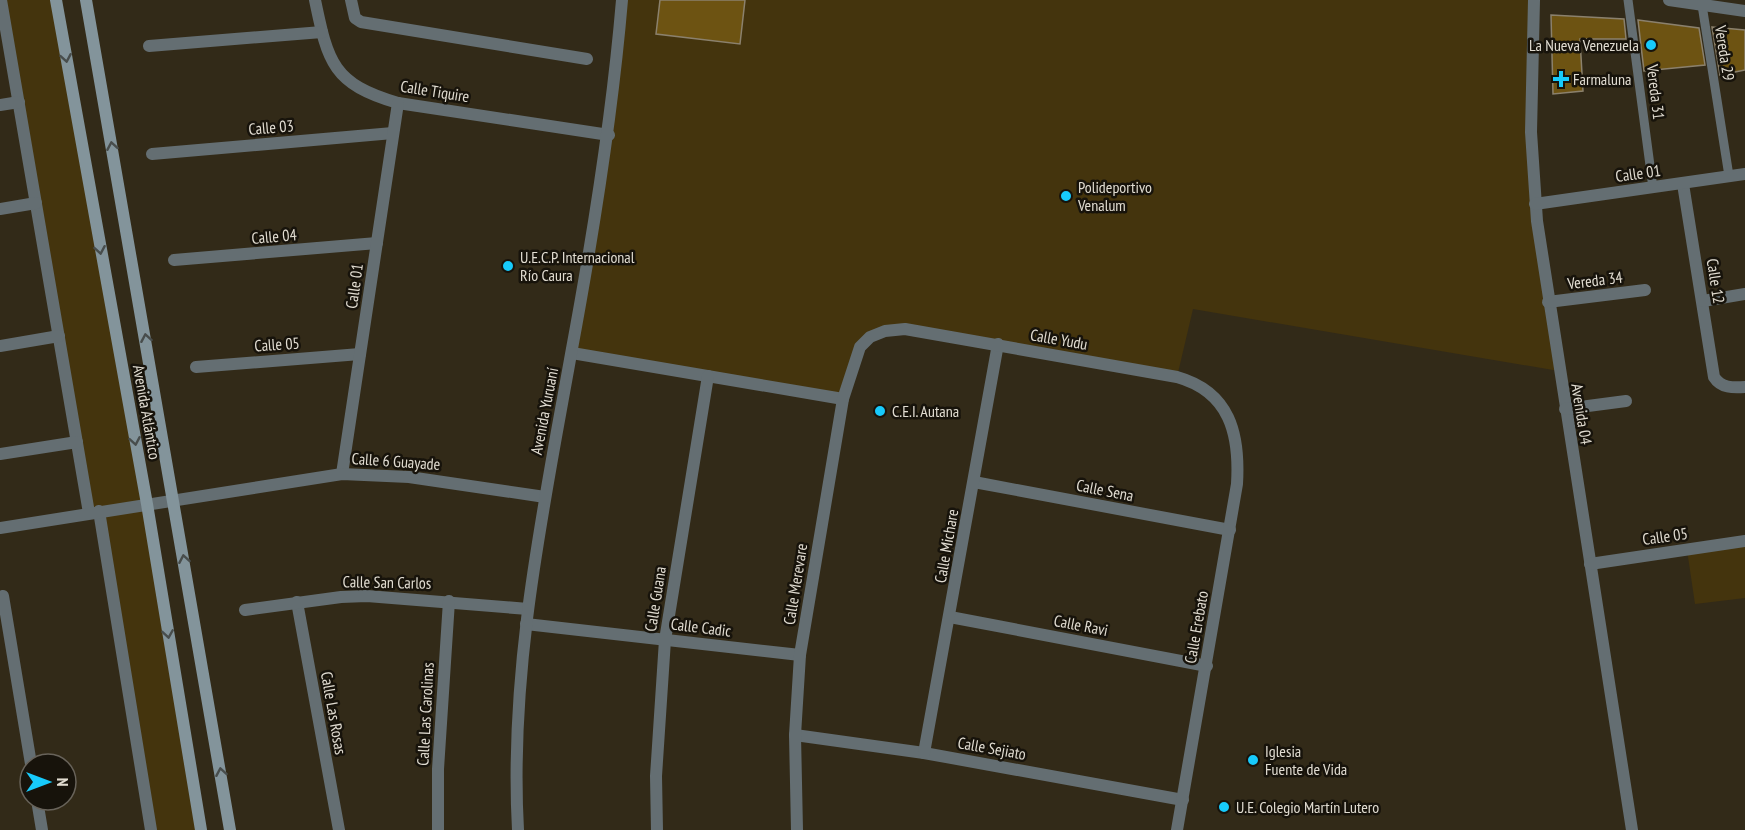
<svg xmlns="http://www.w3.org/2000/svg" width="1745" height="830" font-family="'PT Sans Narrow',sans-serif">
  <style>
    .green { fill: #44340d }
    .building { fill: #6d5312; stroke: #8b816d; stroke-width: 1.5 }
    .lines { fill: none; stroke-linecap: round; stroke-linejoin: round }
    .pedestrian { stroke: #646e72; stroke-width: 9 }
    .minor { stroke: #646e72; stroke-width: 12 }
    .tertiary { stroke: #646e72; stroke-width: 12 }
    .secondary { stroke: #83949b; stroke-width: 12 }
    .oneway { stroke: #484d4c }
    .poi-dot { fill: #17cafb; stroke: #17130b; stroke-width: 2 }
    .labels { text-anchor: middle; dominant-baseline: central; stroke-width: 5; stroke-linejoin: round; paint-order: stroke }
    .poi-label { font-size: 16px; fill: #e1dcd1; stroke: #17130b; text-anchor: start }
    .street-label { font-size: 16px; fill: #e1dcd1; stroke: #17130b }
  </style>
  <rect width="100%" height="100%" fill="#322a18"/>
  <g class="green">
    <polygon points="1,0 56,0 201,830 151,830 99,512 89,513"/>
    <polygon points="622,0 1534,0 1531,132 1559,371 1193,309 1177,377 928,332 870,337 843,399 572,353"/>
    <polygon points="1745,541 1745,598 1695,604 1687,550"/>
  </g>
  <g class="building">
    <polygon points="660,0 745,0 740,44 656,34"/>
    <polygon points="1551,15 1624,19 1626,39 1580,39 1583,91 1553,94"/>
    <polygon points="1638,20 1699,28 1705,65 1644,71"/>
    <polygon points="1712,27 1745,30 1745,70 1720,75"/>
  </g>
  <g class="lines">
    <g class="pedestrian">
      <polyline points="1628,0 1653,188"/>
      <polyline points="1702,5 1729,176"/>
    </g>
    <g class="minor">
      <polyline points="1,0 89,513"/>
      <path d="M315 0C328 63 333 84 398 103L609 135"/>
      <polyline points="351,0 355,18 361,22 587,59"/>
      <polyline points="1534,0 1531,132 1537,221 1632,830"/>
      <polyline points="149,46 322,32"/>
      <polyline points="0,105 19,102"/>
      <polyline points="152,154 393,133"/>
      <path d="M1683 184 1714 377C1721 388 1733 388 1745 387"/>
      <polyline points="1535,204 1745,174"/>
      <polyline points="0,209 36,203"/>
      <polyline points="174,260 377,243"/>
      <polyline points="1703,301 1745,294"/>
      <polyline points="1548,302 1645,290"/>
      <polyline points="0,346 59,336"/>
      <polyline points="572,353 843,399"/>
      <polyline points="196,367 360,354"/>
      <polyline points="1565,409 1626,401"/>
      <polyline points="0,454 77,442"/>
      <polyline points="342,474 398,103"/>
      <polyline points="974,482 1230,530"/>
      <polyline points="99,511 151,830"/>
      <polyline points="0,528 342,474 409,477 545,497"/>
      <polyline points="1590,564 1745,541"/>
      <polyline points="3,596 31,764"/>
      <polyline points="297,602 339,830"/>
      <polyline points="245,610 341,597 367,596 528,609"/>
      <polyline points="950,617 1207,666"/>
      <polyline points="526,624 800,655"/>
      <polyline points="795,735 924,753 1183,800"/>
      <polyline points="924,753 998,344"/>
      <polyline points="37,800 42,830"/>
      <polyline points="438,830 438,769 449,601"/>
      <path d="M518 830C509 670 543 511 571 354 593 236 612 119 622 0"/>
      <polyline points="657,830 656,776 665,640 708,376"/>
      <path d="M797 830 795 735 800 655 843 399 860 347 870 337 885 331 905 329 1177 377C1230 392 1240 434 1237 484L1177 830"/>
    </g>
    <polyline class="tertiary" points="1669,0 1745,11"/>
    <g class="secondary">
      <polyline points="56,0 147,504 201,830"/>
      <polyline points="86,0 230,830"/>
    </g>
  </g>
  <defs><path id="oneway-chevron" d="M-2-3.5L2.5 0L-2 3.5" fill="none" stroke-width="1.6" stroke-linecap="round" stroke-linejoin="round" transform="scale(1.5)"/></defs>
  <g class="oneway">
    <use href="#oneway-chevron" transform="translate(66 58) rotate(80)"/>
    <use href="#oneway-chevron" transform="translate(112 146) rotate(-100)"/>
    <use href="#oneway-chevron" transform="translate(100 250) rotate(80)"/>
    <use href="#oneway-chevron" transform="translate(146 338) rotate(-100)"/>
    <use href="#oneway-chevron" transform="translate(135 441) rotate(80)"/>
    <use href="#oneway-chevron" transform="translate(184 559) rotate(-100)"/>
    <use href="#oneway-chevron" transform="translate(168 634) rotate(81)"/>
    <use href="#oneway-chevron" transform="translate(221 772) rotate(-100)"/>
  </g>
  <g class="poi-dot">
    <circle cx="1651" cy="45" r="6"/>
    <path d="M1558 70h6v6h6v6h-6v6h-6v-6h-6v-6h6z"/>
    <circle cx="1066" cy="196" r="6"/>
    <circle cx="508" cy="266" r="6"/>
    <circle cx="880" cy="411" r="6"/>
    <circle cx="1253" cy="760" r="6"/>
    <circle cx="1224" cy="807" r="6"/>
  </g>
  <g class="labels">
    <g class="poi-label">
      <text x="1639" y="45" text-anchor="end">La Nueva Venezuela</text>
      <text x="1573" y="79">Farmaluna</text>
      <text x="1078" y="187">Polideportivo<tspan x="1078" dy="18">Venalum</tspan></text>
      <text x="520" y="257">U.E.C.P. Internacional<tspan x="520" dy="18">Río Caura</tspan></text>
      <text x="892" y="411">C.E.I. Autana</text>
      <text x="1265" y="751">Iglesia<tspan x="1265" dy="18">Fuente de Vida</tspan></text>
      <text x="1236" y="807">U.E. Colegio Martín Lutero</text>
    </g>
    <g class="street-label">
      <text transform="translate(1725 53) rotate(81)">Vereda 29</text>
      <text transform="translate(435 91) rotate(9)">Calle Tiquire</text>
      <text transform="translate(1656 92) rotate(83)">Vereda 31</text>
      <text transform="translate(271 127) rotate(-5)">Calle 03</text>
      <text transform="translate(1638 173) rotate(-8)">Calle 01</text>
      <text transform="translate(274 236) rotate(-5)">Calle 04</text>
      <text transform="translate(1595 280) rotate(-7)">Vereda 34</text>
      <text transform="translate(1716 281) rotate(81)">Calle 12</text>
      <text transform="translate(354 286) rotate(-82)">Calle 01</text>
      <text transform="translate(1059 339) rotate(10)">Calle Yudu</text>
      <text transform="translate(277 344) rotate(-4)">Calle 05</text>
      <text transform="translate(544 411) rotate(-79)">Avenida Yuruaní</text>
      <text transform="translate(147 412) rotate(80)">Avenida Atlántico</text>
      <text transform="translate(1582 414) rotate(81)">Avenida 04</text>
      <text transform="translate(396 461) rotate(4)">Calle 6 Guayade</text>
      <text transform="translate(1105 490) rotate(11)">Calle Sena</text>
      <text transform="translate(1665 536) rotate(-8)">Calle 05</text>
      <text transform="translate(946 546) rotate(-80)">Calle Michare</text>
      <text transform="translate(387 582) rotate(1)">Calle San Carlos</text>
      <text transform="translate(795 584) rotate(-81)">Calle Merevare</text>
      <text transform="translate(655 599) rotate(-81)">Calle Guana</text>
      <text transform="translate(1081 625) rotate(11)">Calle Ravi</text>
      <text transform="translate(701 627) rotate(7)">Calle Cadic</text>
      <text transform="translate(1196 627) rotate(-80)">Calle Erebato</text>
      <text transform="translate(334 713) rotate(80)">Calle Las Rosas</text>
      <text transform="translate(425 714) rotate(-87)">Calle Las Carolinas</text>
      <text transform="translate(992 748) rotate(10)">Calle Sejiato</text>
    </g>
  </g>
  <g transform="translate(48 782) rotate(90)"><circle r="28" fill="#17130b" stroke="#68635a" stroke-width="1.5"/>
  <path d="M0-4.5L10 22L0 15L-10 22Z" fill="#17cafb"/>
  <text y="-9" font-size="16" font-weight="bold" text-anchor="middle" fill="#e1dcd1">N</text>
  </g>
</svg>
